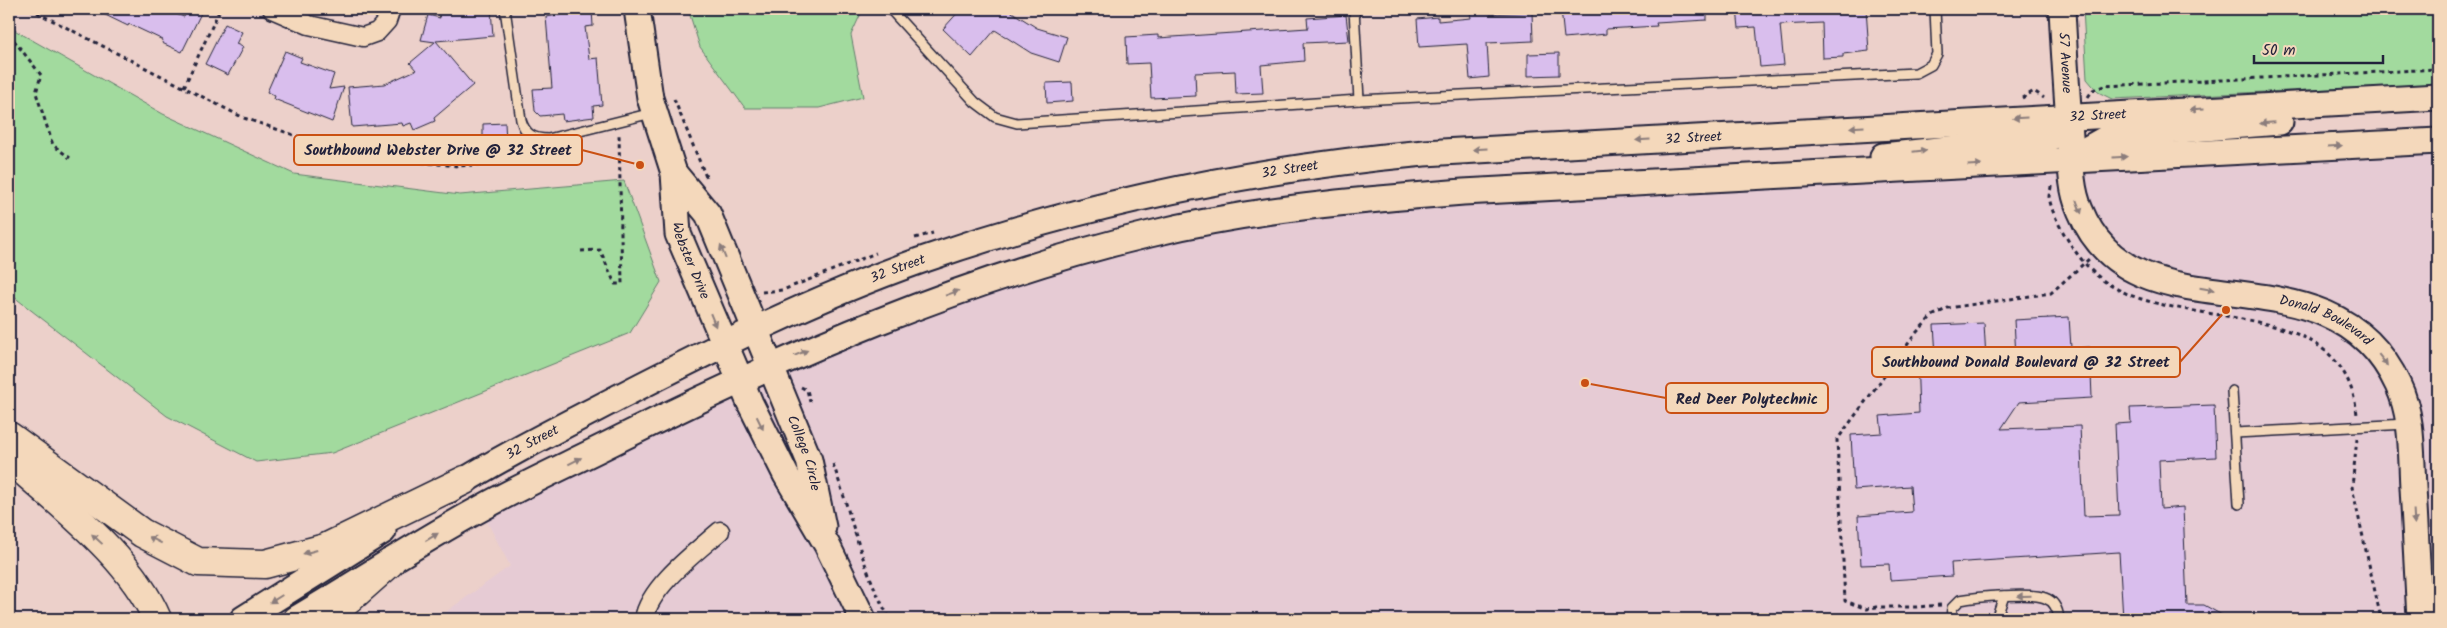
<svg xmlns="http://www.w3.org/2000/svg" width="2447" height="628" font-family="Kalam,sans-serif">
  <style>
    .built { fill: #e6cbd4 }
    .green { fill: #a2da9e; stroke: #627e6c }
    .building { fill: #d9beed; stroke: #22223b }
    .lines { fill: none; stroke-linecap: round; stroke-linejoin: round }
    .lane-casing { stroke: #22223b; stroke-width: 12 }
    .street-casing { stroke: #22223b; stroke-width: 21 }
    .secondary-casing { stroke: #22223b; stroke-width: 29 }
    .highway-casing { stroke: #22223b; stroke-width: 31 }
    .path { stroke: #22223b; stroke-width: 3; stroke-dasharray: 4 4; stroke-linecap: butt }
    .lane { stroke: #f4d8bb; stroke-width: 9 }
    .street { stroke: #f4d8bb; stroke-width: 18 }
    .secondary { stroke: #f4d8bb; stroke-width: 25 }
    .highway { stroke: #f4d8bb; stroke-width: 28 }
    .oneway { fill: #8b7d7b }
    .labels { text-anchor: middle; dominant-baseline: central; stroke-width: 5; stroke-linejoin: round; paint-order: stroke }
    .street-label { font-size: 14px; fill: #22223b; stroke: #f4d8bb }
    .leader { fill: none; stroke: #ca5113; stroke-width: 2 }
    .callout-dot { fill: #ca5113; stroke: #f4d8bb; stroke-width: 2 }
    .callout { fill: #f4d8bb; stroke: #ca5113; stroke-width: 2 }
    .callout-label { font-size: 15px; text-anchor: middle; font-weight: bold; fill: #22223b }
  </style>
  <rect width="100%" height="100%" fill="#ecd0ca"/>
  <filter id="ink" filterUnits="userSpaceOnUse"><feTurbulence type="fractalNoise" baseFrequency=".02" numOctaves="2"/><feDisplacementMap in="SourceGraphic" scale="10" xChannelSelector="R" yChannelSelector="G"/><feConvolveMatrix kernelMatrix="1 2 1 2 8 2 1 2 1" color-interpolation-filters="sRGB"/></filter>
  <g filter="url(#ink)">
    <polygon class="built" points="2438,141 2438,619 436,619 510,566 480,508 868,326 1229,217"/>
    <g class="green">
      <polygon points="688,9 863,9 851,35 863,97 819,108 745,108 700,47"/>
      <polygon points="2083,9 2438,9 2438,84 2112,99 2098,92 2087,79"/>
      <polygon points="9,27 163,114 294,174 460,195 624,181 661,282 630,333 332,453 256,462 167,416 9,293"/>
    </g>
    <g class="building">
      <polygon points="93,9 162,9 184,17 188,9 203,9 182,52 162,43 163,40 129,24 128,26"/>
      <polygon points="437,9 491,9 493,36 436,41 473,85 434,118 435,121 414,130 411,123 403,126 402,123 352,127 348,87 385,84 416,70 410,63 435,42 421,40 428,15 440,18"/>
      <polygon points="961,9 1007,9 1037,28 1067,37 1059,62 1031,53 995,30 972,57 943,29"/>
      <polygon points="1561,9 1707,9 1707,20 1656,23 1657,26 1606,29 1606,34 1564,38"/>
      <polygon points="1737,9 1866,9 1869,51 1843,54 1843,57 1823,58 1822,23 1780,25 1784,65 1760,67 1756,27 1739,28"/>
      <polygon points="592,10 593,26 585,27 589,59 598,58 602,105 593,106 594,117 563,121 562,114 540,116 535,111 533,89 552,88 546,17"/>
      <polygon points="1490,12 1490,14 1532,12 1533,41 1487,43 1489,77 1470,79 1467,44 1419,47 1417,19 1438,17 1438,21 1471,18 1470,13"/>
      <polygon points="1346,15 1349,41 1303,43 1304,61 1261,65 1263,93 1236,94 1235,71 1195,73 1196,96 1151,98 1149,63 1127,64 1126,37 1158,35 1158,38 1308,28 1307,18"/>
      <polygon points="225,24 242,32 236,44 243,47 228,75 205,64"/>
      <polygon points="285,51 302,58 300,62 334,74 329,89 344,87 332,122 274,99 275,96 267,92"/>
      <polygon points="1559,53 1559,75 1528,76 1528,54"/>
      <polygon points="1072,82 1073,101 1047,103 1046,83"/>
      <polygon points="505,123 506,142 483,142 483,124"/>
      <polygon points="2069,317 2071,348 2090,347 2092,398 2019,402 2001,429 2080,426 2084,516 2119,515 2115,424 2131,423 2130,408 2214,405 2216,457 2159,460 2161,509 2183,507 2187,605 2204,605 2229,619 2123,619 2119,552 1951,563 1952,576 1890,580 1889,564 1861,565 1858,516 1912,512 1910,486 1854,490 1851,435 1882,433 1880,416 1919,413 1917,356 1936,355 1934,325 1984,323 1987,376 2017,375 2014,320"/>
    </g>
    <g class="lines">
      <g class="lane-casing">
        <g id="lane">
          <path d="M505 9 521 120C525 134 533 139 548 139L652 113"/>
          <polyline points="890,9 975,102 995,117 1017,123 1359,100 1916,73 1931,65 1937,54 1935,9"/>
          <polyline points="1354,9 1359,100"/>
          <polyline points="2232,391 2239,504"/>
          <polyline points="2235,433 2407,424"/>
          <path d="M1951 619 1952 608 1960 600C1975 597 2032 592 2045 598 2054 601 2058 610 2059 619"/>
          <polyline points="1996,619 2004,596"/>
        </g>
      </g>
      <g class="street-casing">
        <g id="street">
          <polyline points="272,9 309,25 363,37 377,32 387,21 391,9"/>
          <path d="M644 619C649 587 696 552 720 531"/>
        </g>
      </g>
      <g class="secondary-casing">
        <g id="secondary">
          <path id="s1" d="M637 9 650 98 674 173 678 234 750 403 786 475 827 545 863 619"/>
          <path id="s2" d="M2062 9C2064 51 2067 94 2070 137 2071 161 2070 187 2080 210 2135 347 2330 237 2398 385 2413 416 2411 454 2413 487 2415 531 2418 575 2420 619"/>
          <polyline points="1883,156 2049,138 2059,134 2068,116"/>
          <polyline points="2075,156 2107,138 2141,133 2280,122"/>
          <path id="s3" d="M674 173 708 214 809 460 823 527"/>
          <path id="s4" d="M449 490C503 456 562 427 619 397 716 347 815 298 919 261 1082 204 1251 169 1424 153L2438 97"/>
          <polyline points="243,619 383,531"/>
          <path d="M296 619C357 583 417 543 480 509 526 483 574 462 621 438 790 354 966 278 1150 234 1253 209 1358 200 1463 192L2438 141"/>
        </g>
      </g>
      <g class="highway-casing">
        <g id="highway">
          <polyline points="9,436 142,533 198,562 265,564 325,548 465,480"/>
          <path d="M9 458C58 503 131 557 157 619"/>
          <polyline points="327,619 390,563"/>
        </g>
      </g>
      <g class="path">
        <polyline points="30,9 244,118 329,147 377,158 458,166 505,163 549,153"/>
        <polyline points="9,34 41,75 36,93 53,145 70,158"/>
        <polyline points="184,87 220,9"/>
        <polyline points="2088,97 2093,90 2104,86 2438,69"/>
        <polyline points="2022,98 2034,91 2044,98"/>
        <polyline points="674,99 706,177"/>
        <path d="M2051 186C2051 190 2049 193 2049 197 2052 214 2062 231 2071 245 2081 260 2092 273 2107 283 2183 334 2344 291 2357 415"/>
        <polyline points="915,238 933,233"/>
        <polyline points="581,251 600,250 615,284 622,284 619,134"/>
        <polyline points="762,292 783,290 876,253"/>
        <polyline points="801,387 807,390 810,402"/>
        <polyline points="2357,438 2352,487 2381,619"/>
        <path d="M833 464C852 516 862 571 890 619"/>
        <polyline points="1941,605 1917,607 1876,607 1867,609 1845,601 1837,440 1916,333 1932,316 1948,308 2051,293 2089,259"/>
      </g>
      <use href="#lane" class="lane"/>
      <use href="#street" class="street"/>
      <use href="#secondary" class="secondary"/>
      <use href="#highway" class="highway"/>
    </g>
    <defs><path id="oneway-solid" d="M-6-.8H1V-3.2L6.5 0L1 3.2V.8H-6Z" transform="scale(1.25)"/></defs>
    <g class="oneway">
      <use href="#oneway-solid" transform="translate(2197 109) rotate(177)"/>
      <use href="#oneway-solid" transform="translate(2020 118) rotate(177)"/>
      <use href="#oneway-solid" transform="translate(2267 123) rotate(175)"/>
      <use href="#oneway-solid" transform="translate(1857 127) rotate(177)"/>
      <use href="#oneway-solid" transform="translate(1643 140) rotate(177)"/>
      <use href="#oneway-solid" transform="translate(2335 146) rotate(-3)"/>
      <use href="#oneway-solid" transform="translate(1480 149) rotate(177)"/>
      <use href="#oneway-solid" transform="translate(1920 151) rotate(-6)"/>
      <use href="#oneway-solid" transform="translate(2120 157) rotate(-3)"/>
      <use href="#oneway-solid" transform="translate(1975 165) rotate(-3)"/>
      <use href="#oneway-solid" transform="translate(2079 207) rotate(69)"/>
      <use href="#oneway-solid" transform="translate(723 252) rotate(-112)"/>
      <use href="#oneway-solid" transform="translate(2207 289) rotate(9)"/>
      <use href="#oneway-solid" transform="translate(952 293) rotate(-20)"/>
      <use href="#oneway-solid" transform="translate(713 320) rotate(68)"/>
      <use href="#oneway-solid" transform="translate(801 353) rotate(-22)"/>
      <use href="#oneway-solid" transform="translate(2383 360) rotate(52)"/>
      <use href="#oneway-solid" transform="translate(760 423) rotate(64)"/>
      <use href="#oneway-solid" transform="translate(575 461) rotate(-27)"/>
      <use href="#oneway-solid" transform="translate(2414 517) rotate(87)"/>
      <use href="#oneway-solid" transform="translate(432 537) rotate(-31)"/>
      <use href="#oneway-solid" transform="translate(97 539) rotate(-137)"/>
      <use href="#oneway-solid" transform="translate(155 540) rotate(-153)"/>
      <use href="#oneway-solid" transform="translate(310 552) rotate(165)"/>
      <use href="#oneway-solid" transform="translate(2024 596) rotate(178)"/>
      <use href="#oneway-solid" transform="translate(276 599) rotate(148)"/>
    </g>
  </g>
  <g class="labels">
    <g class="street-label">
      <text stroke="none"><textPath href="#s2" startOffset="54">57 Avenue</textPath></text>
      <text stroke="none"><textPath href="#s4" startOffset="1716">32 Street</textPath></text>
      <text stroke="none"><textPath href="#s4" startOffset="1311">32 Street</textPath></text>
      <text stroke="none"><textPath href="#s4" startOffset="906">32 Street</textPath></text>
      <text stroke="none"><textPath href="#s1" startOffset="259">Webster Drive</textPath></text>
      <text stroke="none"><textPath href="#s4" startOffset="501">32 Street</textPath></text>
      <text stroke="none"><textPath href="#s2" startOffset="485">Donald Boulevard</textPath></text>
      <text stroke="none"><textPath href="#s4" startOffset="96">32 Street</textPath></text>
      <text stroke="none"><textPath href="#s3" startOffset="311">College Circle</textPath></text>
    </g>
  </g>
  <path class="leader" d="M640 165L582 150M2226 310L2180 362M1585 383L1666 398"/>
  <g class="callout-dot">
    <circle cx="640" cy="165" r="5"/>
    <circle cx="2226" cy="310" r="5"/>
    <circle cx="1585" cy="383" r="5"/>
  </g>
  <g class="callout">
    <rect x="294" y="135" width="288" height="30" rx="5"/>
    <rect x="1872" y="347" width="308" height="30" rx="5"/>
    <rect x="1666" y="383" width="162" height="30" rx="5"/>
  </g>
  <g class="callout-label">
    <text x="438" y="155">Southbound Webster Drive @ 32 Street</text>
    <text x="2026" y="367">Southbound Donald Boulevard @ 32 Street</text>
    <text x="1747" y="404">Red Deer Polytechnic</text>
  </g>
  <rect width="2447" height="628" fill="none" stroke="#f4d8bb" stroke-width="30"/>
  <rect x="15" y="15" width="2417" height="598" fill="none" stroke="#22223b" stroke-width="2" filter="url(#ink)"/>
  <path d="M2254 55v8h129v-8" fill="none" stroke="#22223b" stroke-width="2.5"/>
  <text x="2262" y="55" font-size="15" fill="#22223b" stroke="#f4d8bb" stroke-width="4" paint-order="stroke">50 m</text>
</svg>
